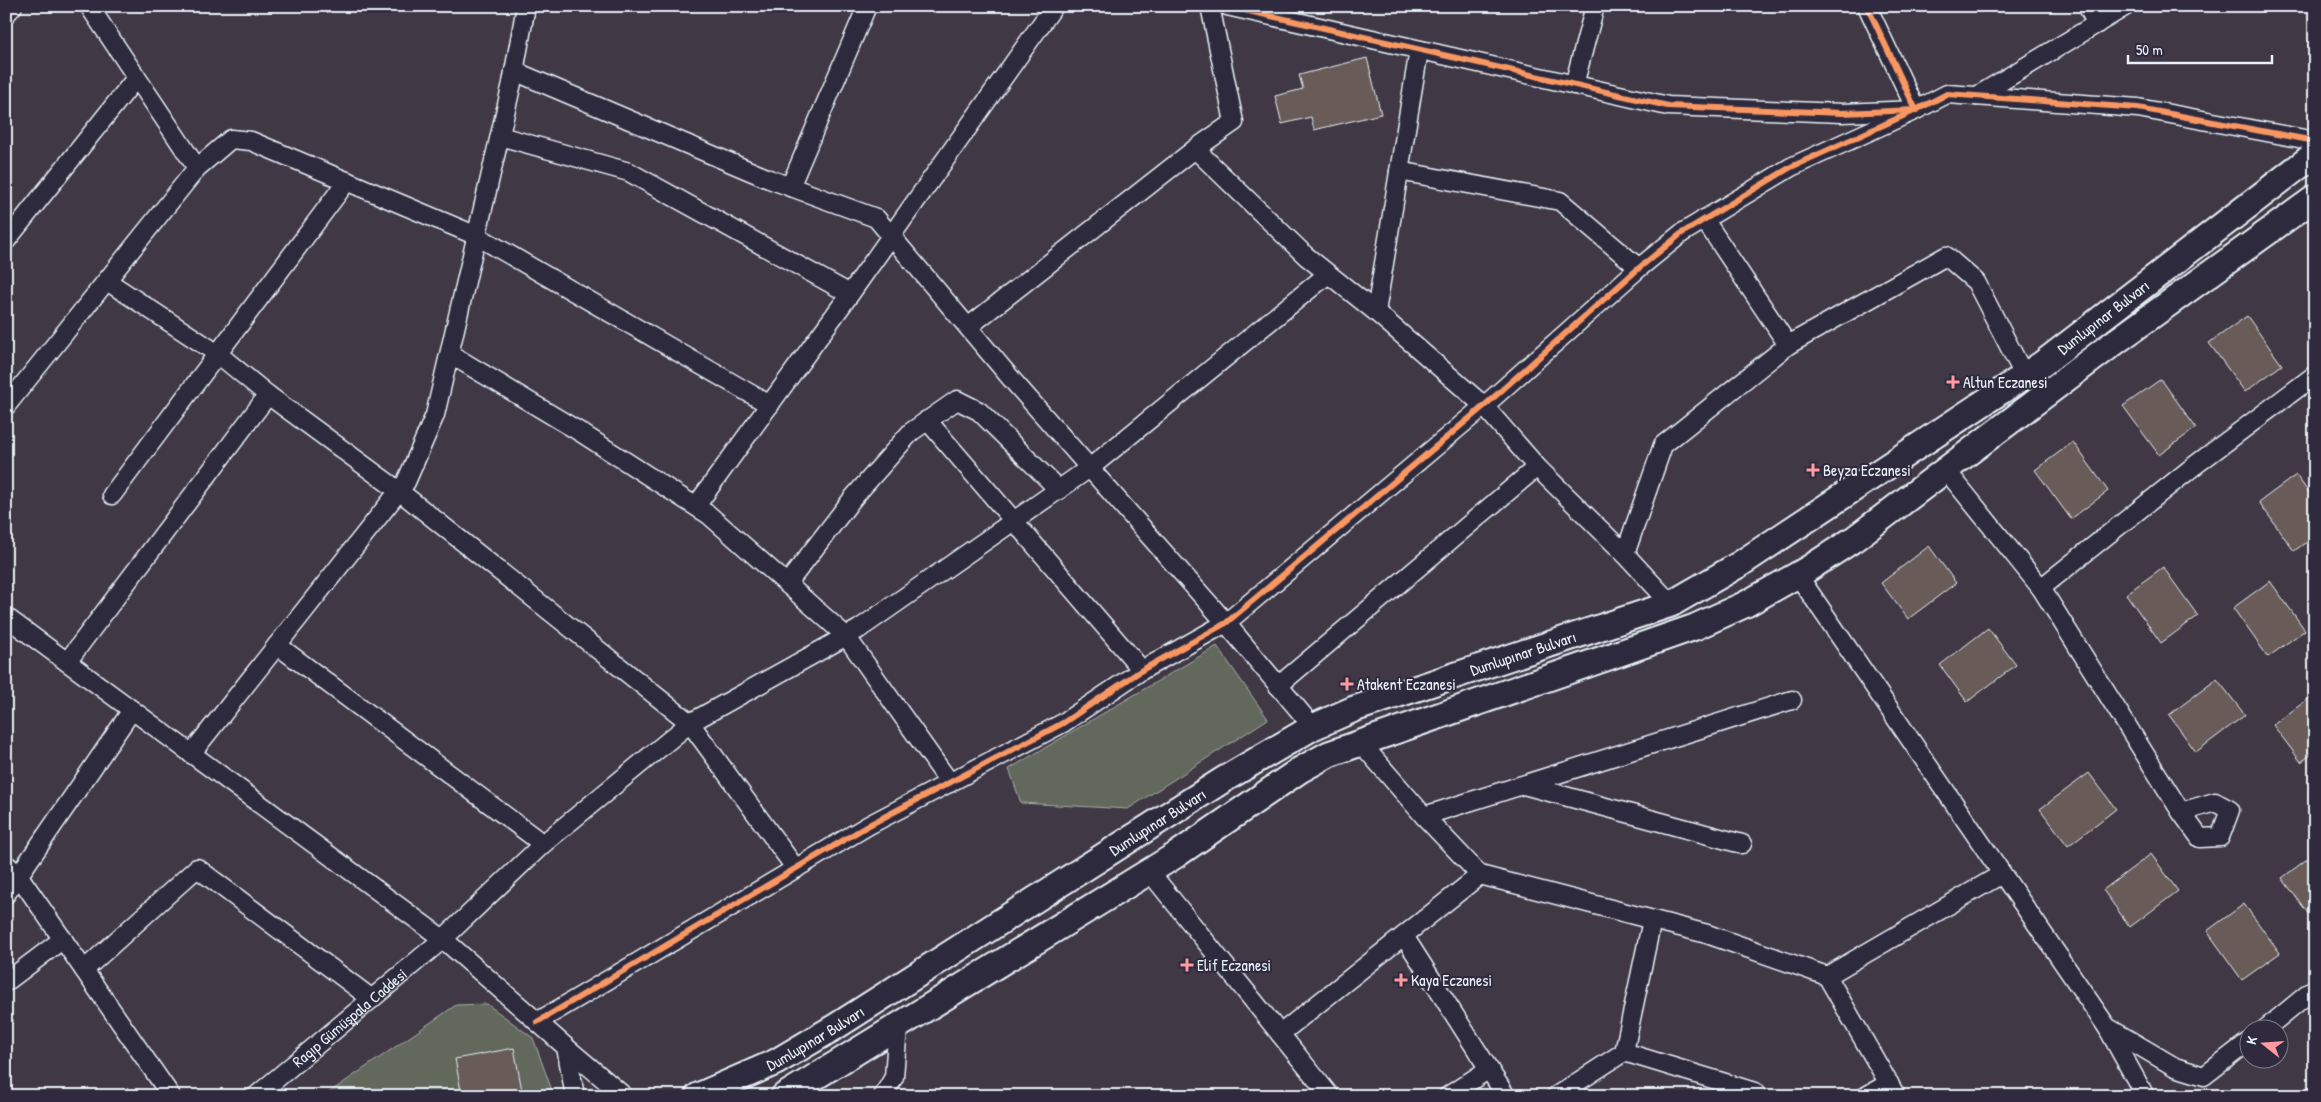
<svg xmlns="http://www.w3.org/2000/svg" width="2321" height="1102" font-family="'Patrick Hand',sans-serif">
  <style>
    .green { fill: #62695c; stroke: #a5adaa }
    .building { fill: #695c58; stroke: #e8f1f8 }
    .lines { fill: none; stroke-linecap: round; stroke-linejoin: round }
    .street-casing { stroke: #e8f1f8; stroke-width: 21 }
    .secondary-casing { stroke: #e8f1f8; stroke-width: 29 }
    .street { stroke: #2f2a3d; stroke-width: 18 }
    .secondary { stroke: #2f2a3d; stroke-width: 25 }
    .cycleway-casing { stroke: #2f2a3d; stroke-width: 9 }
    .cycleway { stroke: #f99763; stroke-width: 6 }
    .poi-dot { fill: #ff9aa2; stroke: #2f2a3d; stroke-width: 2 }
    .labels { text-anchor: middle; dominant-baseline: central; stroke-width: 4; stroke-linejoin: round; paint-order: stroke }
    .street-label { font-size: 16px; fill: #e8f1f8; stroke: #2f2a3d }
    .poi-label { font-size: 16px; fill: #e8f1f8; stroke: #2f2a3d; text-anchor: start }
  </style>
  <rect width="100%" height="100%" fill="#403945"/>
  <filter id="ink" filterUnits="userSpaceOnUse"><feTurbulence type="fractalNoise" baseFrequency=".02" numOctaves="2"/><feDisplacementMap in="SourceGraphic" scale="10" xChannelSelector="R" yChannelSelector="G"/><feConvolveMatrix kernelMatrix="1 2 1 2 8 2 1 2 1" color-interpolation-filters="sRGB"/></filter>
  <g filter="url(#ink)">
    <g class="green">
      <polygon points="1217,646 1268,719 1128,809 1021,803 1009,769"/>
      <polygon points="487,1004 533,1038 554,1096 324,1096 456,1005"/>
    </g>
    <g class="building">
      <polygon points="1367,58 1381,114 1314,130 1311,117 1282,124 1275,96 1303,89 1299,75"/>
      <polygon points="2247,316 2282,365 2245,392 2209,343"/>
      <polygon points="2161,379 2196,428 2159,455 2123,406"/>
      <polygon points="2073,442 2108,491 2071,519 2035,470"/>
      <polygon points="2296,475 2315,501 2315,536 2294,551 2259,502"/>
      <polygon points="1929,546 1956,583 1908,619 1881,583"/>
      <polygon points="2163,567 2198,616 2161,643 2126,594"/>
      <polygon points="2270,581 2305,630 2268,657 2233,608"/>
      <polygon points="1988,628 2016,665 1967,702 1940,665"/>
      <polygon points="2217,679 2245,715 2196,752 2169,715"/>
      <polygon points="2315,694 2315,752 2301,762 2273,725"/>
      <polygon points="2089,773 2116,809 2068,846 2040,809"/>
      <polygon points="2315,853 2315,923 2282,878"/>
      <polygon points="2151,854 2178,891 2130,927 2103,890"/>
      <polygon points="2244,904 2280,953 2242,980 2207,931"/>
      <polygon points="514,1048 523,1096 462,1096 455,1059"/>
    </g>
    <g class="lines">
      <g class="street-casing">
        <g id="street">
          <polyline points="89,6 197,168"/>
          <polyline points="1227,6 1668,106 1842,113 1916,110 1947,94 2138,108 2315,141"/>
          <polyline points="2087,6 2097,24"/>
          <polyline points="6,14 13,6"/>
          <polyline points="514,71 769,179 876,218 1014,382 1226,623 1313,727"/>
          <polyline points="1574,85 1595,6"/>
          <polyline points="1977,96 2126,6"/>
          <polyline points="500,136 629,172 850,294"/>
          <polyline points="1195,149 1306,256 1376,312 1484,406 1537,467 1625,554 1671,604"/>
          <polyline points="1399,171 1560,201 1639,268"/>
          <polyline points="790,187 867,6"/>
          <polyline points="1704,219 1788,345"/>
          <polyline points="6,241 136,78"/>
          <polyline points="107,281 218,354 268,395 399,491 690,723 796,869"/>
          <polyline points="1376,312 1419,50"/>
          <polyline points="968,327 1195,149 1234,122 1210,6"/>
          <polyline points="450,354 580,432 709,515 846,636 950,783"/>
          <polyline points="6,406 197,168 231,139 251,141 477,236 770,405"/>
          <polyline points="927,420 1142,670"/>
          <polyline points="1946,470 2041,588 2181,812 2200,838 2220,837 2230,810 2215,802 2181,812"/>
          <polyline points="112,495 347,181"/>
          <polyline points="696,506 850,294 1054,6"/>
          <polyline points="1625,554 1663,445 1788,345 1946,256 1976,282 2024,375"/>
          <polyline points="1797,574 2107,1027 2175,1067 2204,1076 2248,1042"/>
          <polyline points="787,584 853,498 911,432 957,400 979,411 1059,490"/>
          <polyline points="2041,588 2194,466 2315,375"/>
          <polyline points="6,617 443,939 566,1047 575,1096"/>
          <polyline points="277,645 543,844"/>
          <polyline points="67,662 268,395"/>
          <polyline points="1278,686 1537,467"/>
          <polyline points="1360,742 1424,816 1480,875 1707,934 1827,976 1896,1096"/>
          <polyline points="191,754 406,482 435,415 512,83 526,6"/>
          <polyline points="1524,785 1742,844"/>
          <polyline points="1424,816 1792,700"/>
          <polyline points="6,864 19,876 171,1096"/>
          <polyline points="1149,871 1330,1096"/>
          <polyline points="6,894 132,710"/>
          <polyline points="1404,936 1506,1096"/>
          <polyline points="84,970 197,868 372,999"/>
          <polyline points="1827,976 2002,874"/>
          <polyline points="6,982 63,939"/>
          <polyline points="537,1022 869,825 1063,723 1142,670 1226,623 1484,406 1639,268 1682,233 1791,167 1916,110 1867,6"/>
          <polyline points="2107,1027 2145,1096"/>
          <polyline points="2264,1030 2315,988"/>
          <polyline points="1280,1034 1480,875"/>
          <polyline points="566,1047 624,1096"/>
          <polyline points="1624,1052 1755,1092 1757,1096"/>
          <path id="s1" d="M256 1096 443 939 543 844 690 723 859 629 1091 467 1328 274"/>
          <polyline points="883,1096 894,1077 898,1026"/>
          <polyline points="1448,1096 1489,1069"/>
          <polyline points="1556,1096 1624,1052 1652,920"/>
          <polyline points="1866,1096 1889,1083"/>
        </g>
      </g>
      <g class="secondary-casing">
        <g id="secondary">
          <path id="s2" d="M698 1096 776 1062 835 1027 1223 780 1313 727 1354 709 1671 604 1740 564 2042 364 2315 154"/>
          <polyline points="784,1096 1176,855 1300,770 1329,754 1695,627 1746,604 1808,569 1854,539 2107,348 2315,198"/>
        </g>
      </g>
      <use href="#street" class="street"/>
      <use href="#secondary" class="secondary"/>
      <g class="cycleway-casing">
        <g id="cycleway">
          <polyline points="1227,6 1668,106 1842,113 1916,110 1947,94 2138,108 2315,141"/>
          <polyline points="537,1022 869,825 1063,723 1142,670 1226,623 1484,406 1639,268 1682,233 1791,167 1916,110 1867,6"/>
        </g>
      </g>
      <use href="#cycleway" class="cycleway"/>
    </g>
  </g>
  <g class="poi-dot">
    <path d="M1950.5 374.5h5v5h5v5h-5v5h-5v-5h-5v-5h5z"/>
    <path d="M1810.5 462.5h5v5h5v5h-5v5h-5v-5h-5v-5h5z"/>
    <path d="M1344.5 676.5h5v5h5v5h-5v5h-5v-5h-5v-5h5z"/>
    <path d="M1184.5 957.5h5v5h5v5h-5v5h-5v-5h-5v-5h5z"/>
    <path d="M1398.5 972.5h5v5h5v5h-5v5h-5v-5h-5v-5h5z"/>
  </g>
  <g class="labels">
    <g class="street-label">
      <text stroke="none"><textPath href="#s2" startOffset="1616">Dumlupınar Bulvarı</textPath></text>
      <text stroke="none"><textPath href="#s2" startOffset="941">Dumlupınar Bulvarı</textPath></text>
      <text stroke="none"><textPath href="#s2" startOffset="536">Dumlupınar Bulvarı</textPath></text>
      <text stroke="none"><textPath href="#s1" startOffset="122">Ragıp Gümüşpala Caddesi</textPath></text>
      <text stroke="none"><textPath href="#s2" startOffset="131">Dumlupınar Bulvarı</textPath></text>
    </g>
    <g class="poi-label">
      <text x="1963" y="382">Altun Eczanesi</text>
      <text x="1823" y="470">Beyza Eczanesi</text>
      <text x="1357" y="684">Atakent Eczanesi</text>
      <text x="1197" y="965">Elif Eczanesi</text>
      <text x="1411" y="980">Kaya Eczanesi</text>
    </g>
  </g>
  <rect width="2321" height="1102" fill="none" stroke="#2f2a3d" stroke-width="25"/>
  <rect x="12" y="12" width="2296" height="1077" fill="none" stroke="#e8f1f8" stroke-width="2" filter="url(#ink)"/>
  <g transform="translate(2264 1044) rotate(287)"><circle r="24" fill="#2f2a3d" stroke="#797a88"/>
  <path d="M0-4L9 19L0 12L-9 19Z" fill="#ff9aa2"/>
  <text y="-8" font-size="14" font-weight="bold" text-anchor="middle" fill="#e8f1f8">K</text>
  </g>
  <path d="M2128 55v8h144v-8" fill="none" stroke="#e8f1f8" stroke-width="2.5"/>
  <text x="2136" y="55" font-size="15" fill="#e8f1f8" stroke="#2f2a3d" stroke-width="4" paint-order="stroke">50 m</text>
</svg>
